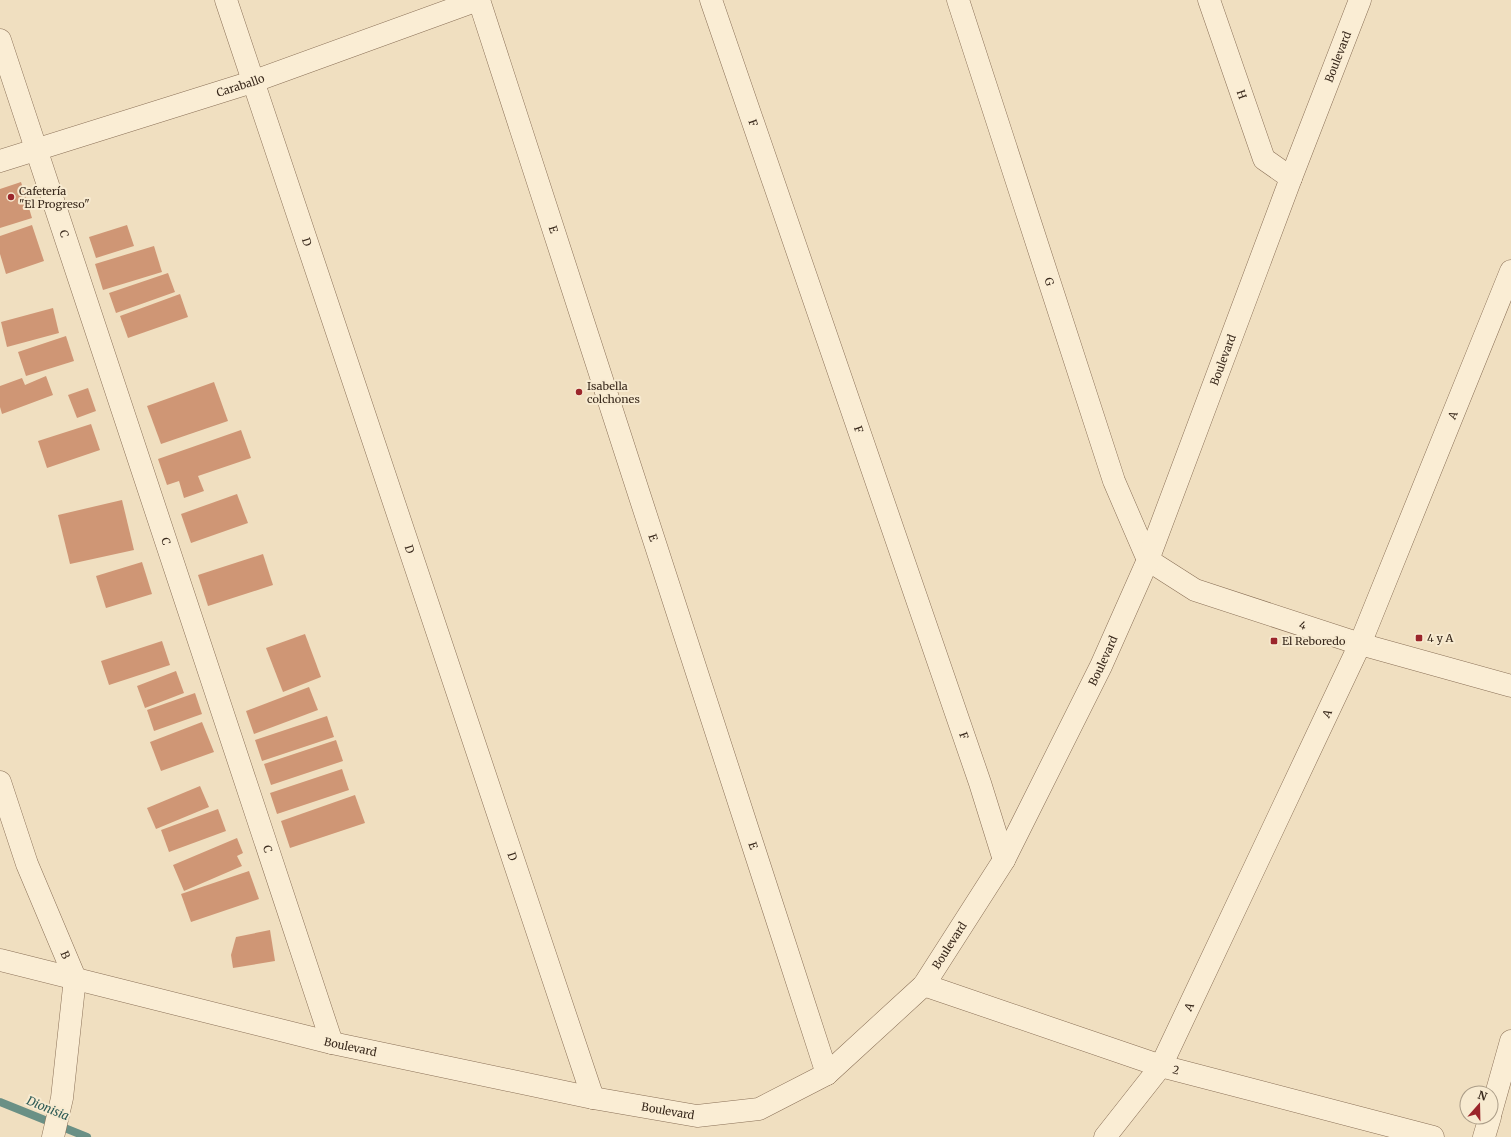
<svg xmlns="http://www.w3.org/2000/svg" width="1511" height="1137" font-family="Merriweather,serif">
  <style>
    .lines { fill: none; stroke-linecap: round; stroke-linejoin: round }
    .stream { stroke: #6a9085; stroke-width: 8 }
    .building { fill: #cf9675 }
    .minor-casing { stroke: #8a7057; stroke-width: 23 }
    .minor { stroke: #faedd4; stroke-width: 22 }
    .poi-dot { fill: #9b252b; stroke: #f7ead0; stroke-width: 1.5 }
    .labels { text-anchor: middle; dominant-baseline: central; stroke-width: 4; stroke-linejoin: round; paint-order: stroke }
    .street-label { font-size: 11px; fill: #39291c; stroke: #f7ead0 }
    .poi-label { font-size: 11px; fill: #39291c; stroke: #f7ead0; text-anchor: start }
    .water-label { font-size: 12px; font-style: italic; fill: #2b5954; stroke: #f7ead0 }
  </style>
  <rect width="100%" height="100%" fill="#f0dfc0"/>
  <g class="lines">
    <polyline class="stream" points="0,1102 87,1137"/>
  </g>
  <g class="building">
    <polygon points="21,182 32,218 0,228 0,189"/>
    <polygon points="32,225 44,261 6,274 0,254 0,236"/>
    <polygon points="127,225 134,246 96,258 89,237"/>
    <polygon points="154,246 162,272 103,290 95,264"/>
    <polygon points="168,273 175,292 116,313 109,293"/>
    <polygon points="180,294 188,317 128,338 120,316"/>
    <polygon points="53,308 59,333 7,347 1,322"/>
    <polygon points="66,336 74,361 26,376 18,352"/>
    <polygon points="46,376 53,395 2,414 0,407 0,386 22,378 25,385"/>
    <polygon points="214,382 228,421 161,444 147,406"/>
    <polygon points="88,388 96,411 77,418 68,395"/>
    <polygon points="91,424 100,450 47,468 38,441"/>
    <polygon points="241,430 251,458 198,476 204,491 184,498 179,481 167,485 158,459"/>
    <polygon points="237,494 248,523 191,543 181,514"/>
    <polygon points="122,500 134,550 70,564 58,515"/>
    <polygon points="263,554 273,585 208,606 198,575"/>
    <polygon points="142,562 152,594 106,608 96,576"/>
    <polygon points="305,634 321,677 283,692 266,648"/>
    <polygon points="162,641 170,665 109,685 101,661"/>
    <polygon points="176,671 184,693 145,708 137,686"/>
    <polygon points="309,687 318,710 254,734 246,711"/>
    <polygon points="195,693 202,714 154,731 147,710"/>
    <polygon points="327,716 334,737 262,761 255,740"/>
    <polygon points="202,722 214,752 161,771 150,742"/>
    <polygon points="336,740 343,761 271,785 264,764"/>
    <polygon points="342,769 349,790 277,814 270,793"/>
    <polygon points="200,786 209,807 156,829 147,808"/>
    <polygon points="355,795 365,823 290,848 281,821"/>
    <polygon points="218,809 226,831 169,852 161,830"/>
    <polygon points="237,838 243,853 237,856 242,866 184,891 173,865"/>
    <polygon points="249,871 259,899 191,922 181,894"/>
    <polygon points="270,930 275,961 233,968 231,955 236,937"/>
  </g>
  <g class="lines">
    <g class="minor-casing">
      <g id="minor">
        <path id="s1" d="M226 0 593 1098"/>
        <path id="s2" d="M479 0 827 1074"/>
        <path id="s3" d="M711 0 980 783 1004 860"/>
        <path id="s4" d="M958 0 1114 481 1148 560"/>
        <path id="s5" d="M1209 0 1264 159 1291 178"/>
        <path id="s6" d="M0 40 332 1043"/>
        <path id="s7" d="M0 161 252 82 478 0"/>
        <path id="s8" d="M1148 560 1195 590 1360 644 1511 686"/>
        <path id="s9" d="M0 782 27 864 75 978 62 1098 53 1137"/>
        <path id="s10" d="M0 960 332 1043 593 1098 697 1116 759 1109 827 1074 924 985 1004 860 1101 666 1148 560 1291 178 1360 0"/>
        <path id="s11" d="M924 985 1161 1066 1433 1137"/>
        <polyline points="1491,1112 1511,1041"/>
        <path id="s12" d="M1105 1137 1161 1066 1360 644 1511 271"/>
        <polyline points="1484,1137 1490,1117"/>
      </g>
    </g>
    <use href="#minor" class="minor"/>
  </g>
  <g class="poi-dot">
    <circle cx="11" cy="197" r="4"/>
    <circle cx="579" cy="392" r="4"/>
    <rect x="1415" y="634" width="8" height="8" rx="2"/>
    <rect x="1270" y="637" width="8" height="8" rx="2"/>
  </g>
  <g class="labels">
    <g class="street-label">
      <text stroke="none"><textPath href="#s10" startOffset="2004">Boulevard</textPath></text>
      <text stroke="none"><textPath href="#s7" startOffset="252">Caraballo</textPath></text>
      <text stroke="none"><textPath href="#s5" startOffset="100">H</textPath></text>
      <text stroke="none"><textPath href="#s3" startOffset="130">F</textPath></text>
      <text stroke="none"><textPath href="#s2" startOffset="241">E</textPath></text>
      <text stroke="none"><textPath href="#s6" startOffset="204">C</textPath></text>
      <text stroke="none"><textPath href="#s1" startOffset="255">D</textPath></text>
      <text stroke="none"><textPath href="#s4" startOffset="296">G</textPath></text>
      <text stroke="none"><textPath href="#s10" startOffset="1680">Boulevard</textPath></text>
      <text stroke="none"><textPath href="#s12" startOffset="804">A</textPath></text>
      <text stroke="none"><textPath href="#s3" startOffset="454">F</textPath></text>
      <text stroke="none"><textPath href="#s2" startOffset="565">E</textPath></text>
      <text stroke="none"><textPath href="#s6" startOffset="528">C</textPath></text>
      <text stroke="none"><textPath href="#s1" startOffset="579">D</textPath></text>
      <text stroke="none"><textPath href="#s8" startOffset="169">4</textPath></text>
      <text stroke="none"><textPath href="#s10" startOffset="1356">Boulevard</textPath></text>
      <text stroke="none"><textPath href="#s12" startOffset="480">A</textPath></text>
      <text stroke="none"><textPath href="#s3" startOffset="778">F</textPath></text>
      <text stroke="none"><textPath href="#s2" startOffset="889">E</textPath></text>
      <text stroke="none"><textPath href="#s6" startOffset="852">C</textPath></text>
      <text stroke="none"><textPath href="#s1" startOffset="903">D</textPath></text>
      <text stroke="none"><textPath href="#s10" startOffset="1032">Boulevard</textPath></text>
      <text stroke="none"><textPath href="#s9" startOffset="185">B</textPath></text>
      <text stroke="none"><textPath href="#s12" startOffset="156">A</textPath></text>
      <text stroke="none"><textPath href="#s10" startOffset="361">Boulevard</textPath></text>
      <text stroke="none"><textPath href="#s11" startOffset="266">2</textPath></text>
      <text stroke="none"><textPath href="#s10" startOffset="685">Boulevard</textPath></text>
    </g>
    <g class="poi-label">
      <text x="19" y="191">Cafetería<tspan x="19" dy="13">"El Progreso"</tspan></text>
      <text x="587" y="386">Isabella<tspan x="587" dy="13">colchones</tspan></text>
      <text x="1427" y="638">4 y A</text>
      <text x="1282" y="641">El Reboredo</text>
    </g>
    <g class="water-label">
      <text transform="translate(48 1108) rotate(22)">Dionisia</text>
    </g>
  </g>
  <g transform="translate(1479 1105) rotate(20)"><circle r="19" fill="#f7ead0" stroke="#ab9d88"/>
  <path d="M0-3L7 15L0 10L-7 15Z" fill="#9b252b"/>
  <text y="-6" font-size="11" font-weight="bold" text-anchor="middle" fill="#39291c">N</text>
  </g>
</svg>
